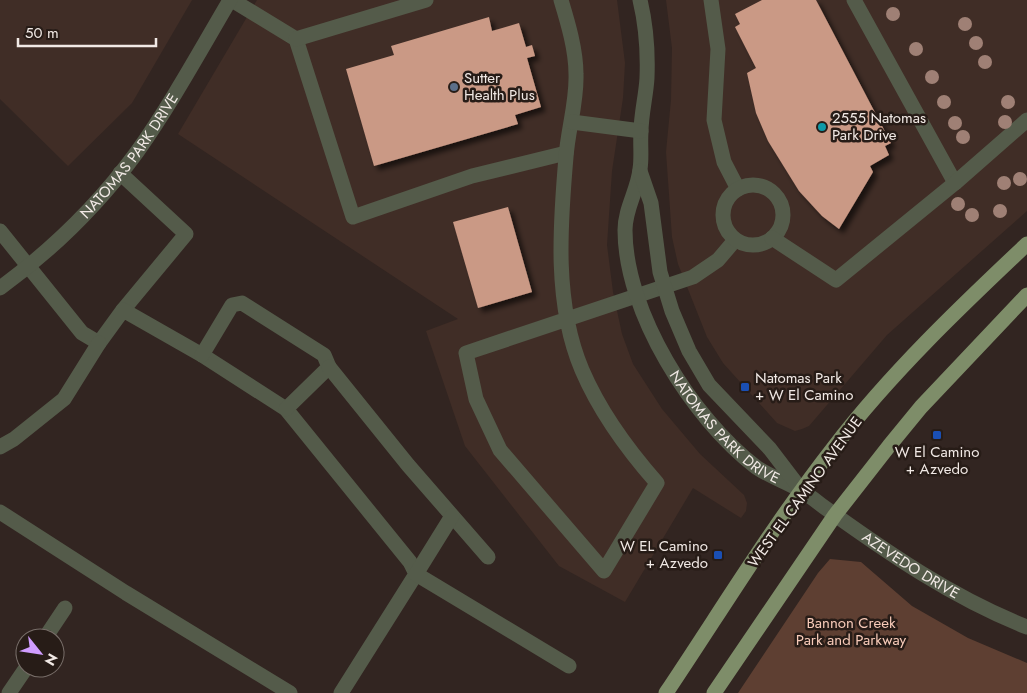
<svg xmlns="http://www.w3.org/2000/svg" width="1027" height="693" font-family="Jost,sans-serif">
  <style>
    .built { fill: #402d26 }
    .green { fill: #5e3f32 }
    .building { fill: #ca9985; filter: url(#shadow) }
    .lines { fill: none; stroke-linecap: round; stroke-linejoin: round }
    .minor { stroke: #545b4a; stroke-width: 15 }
    .major { stroke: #7e8d69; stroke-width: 15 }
    .tree { fill: #9f8075 }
    .service-dot { fill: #5c6f8a; stroke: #271c17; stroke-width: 2 }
    .culture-dot { fill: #0f9aa8; stroke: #271c17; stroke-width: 2 }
    .transit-dot { fill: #1a4fb4; stroke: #271c17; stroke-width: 2 }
    .labels { text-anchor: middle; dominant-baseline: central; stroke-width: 5; stroke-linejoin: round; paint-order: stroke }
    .poi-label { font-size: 15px; fill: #f1e9e5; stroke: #271c17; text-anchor: start }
    .street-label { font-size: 15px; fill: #f1e9e5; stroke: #271c17 }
    .park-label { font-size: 15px; fill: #f8cbb9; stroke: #271c17 }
  </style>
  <defs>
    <filter id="shadow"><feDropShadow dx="4.5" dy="4.5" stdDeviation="2.5" flood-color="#0009"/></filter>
  </defs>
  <rect width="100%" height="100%" fill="#322521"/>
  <g class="built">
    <polygon points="0,0 192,0 132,103 68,166 0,99"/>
    <polygon points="257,0 617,0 625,63 623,98 612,171 607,245 613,292 622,334 633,364 662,409 700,454 744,495 747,503 746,511 741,518 693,488 625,602 559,566 465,446 426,331 458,319 178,134"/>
    <polygon points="666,0 1027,0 1027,211 887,335 809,426 802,429 795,431 777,423 723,363 707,337 678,264 672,237 666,152 671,100 672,48"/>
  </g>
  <polygon class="green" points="830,559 861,562 912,606 968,638 1027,663 1027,693 738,693 818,573"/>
  <g class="building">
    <polygon points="762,0 816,0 891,143 885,146 889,155 870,166 873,172 839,229 822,216 799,191 768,141 756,113 747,73 756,68 735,27 740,24 735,14"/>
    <polygon points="489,17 492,31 519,23 526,47 532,45 535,56 527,58 541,107 515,115 518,124 374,166 346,69 394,55 391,46"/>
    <polygon points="508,207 532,292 478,308 453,222"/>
  </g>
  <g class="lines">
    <g class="minor">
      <polyline points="232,0 296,39 353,217 472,176 566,153"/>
      <path d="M561 0C568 23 576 50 576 74 577 102 568 129 566 157 560 226 554 304 582 370 600 412 627 449 657 483L604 571 500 450 476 399 466 353 693 277 718 260 735 240"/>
      <path id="s1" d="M640 0C646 25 648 52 647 78 646 96 641 114 641 132 640 144 642 157 640 169 638 190 625 208 625 230 625 312 692 418 756 467 769 476 786 482 800 490 809 495 816 501 824 507 888 553 953 598 1027 627"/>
      <polyline points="711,0 718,49 714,120 724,162 738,189"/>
      <polyline points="854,0 955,183"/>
      <polyline points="296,39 426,0"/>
      <polyline points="572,122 641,131"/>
      <polyline points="640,171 651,203 660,272 672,311 689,351 709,385 770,449 799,487"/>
      <polyline points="120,173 186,234 123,310"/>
      <circle cx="753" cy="215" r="30"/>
      <polyline points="0,231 82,333 99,343 123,310 202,355 286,409 410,562 416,574 341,693"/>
      <polyline points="772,238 836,280 955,183 1027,120"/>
      <path id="s2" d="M0 288C52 250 99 204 137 152 171 104 200 51 230 0"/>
      <polyline points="202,355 232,305 242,303 324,355 329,367 286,409"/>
      <polyline points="329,367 408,465 488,557"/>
      <polyline points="0,447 14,439 64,399 99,343"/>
      <polyline points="0,512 126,593 290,693"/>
      <polyline points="452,516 416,574 569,666"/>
      <polyline points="45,638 65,608"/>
      <polyline points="9,693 26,668"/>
    </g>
    <g class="major">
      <path d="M666 693C721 611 773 525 834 447 891 373 959 308 1027 244"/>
      <polyline points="714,693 835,515 889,446 921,407 1027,295"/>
    </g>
  </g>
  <g class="tree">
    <circle cx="893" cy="14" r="7"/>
    <circle cx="965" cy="24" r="7"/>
    <circle cx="976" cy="43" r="7"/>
    <circle cx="916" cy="49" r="7"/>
    <circle cx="985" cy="62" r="7"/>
    <circle cx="932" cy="77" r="7"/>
    <circle cx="944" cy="102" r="7"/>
    <circle cx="1008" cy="102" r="7"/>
    <circle cx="1005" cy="122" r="7"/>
    <circle cx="955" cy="123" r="7"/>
    <circle cx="963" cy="137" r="7"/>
    <circle cx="1020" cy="179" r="7"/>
    <circle cx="1004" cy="183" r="7"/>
    <circle cx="958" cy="204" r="7"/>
    <circle cx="1000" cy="211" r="7"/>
    <circle cx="972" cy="215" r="7"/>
  </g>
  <circle class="service-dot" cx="454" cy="87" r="5"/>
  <circle class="culture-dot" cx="822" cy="127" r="5"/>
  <g class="transit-dot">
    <rect x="740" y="382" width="10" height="10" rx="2.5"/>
    <rect x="932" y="430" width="10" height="10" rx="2.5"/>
    <rect x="713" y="550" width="10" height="10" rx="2.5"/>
  </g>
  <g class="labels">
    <g class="poi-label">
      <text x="464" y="78">Sutter<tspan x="464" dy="17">Health Plus</tspan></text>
      <text x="832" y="118">2555 Natomas<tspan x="832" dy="17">Park Drive</tspan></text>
      <text x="755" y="378">Natomas Park<tspan x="755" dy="17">+ W El Camino</tspan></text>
      <text x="937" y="452" text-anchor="middle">W El Camino<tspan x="937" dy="17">+ Azvedo</tspan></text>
      <text x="708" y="546" text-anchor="end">W EL Camino<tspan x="708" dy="17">+ Azvedo</tspan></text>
    </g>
    <g class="street-label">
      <text stroke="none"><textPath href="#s2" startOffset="186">NATOMAS PARK DRIVE</textPath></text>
      <text stroke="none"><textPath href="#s1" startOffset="461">NATOMAS PARK DRIVE</textPath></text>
      <text transform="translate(805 492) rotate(-54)">WEST EL CAMINO AVENUE</text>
      <text stroke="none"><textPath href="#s1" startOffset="695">AZEVEDO DRIVE</textPath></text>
    </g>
    <g class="park-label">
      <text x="851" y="623">Bannon Creek<tspan x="851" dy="17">Park and Parkway</tspan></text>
    </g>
  </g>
  <g transform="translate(40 653) rotate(120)"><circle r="24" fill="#271c17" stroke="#786e69"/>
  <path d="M0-4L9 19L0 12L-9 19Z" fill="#d09dff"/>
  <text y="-8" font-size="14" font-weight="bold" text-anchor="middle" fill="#f1e9e5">N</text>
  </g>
  <path d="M18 38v8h138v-8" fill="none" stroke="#f1e9e5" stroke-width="2.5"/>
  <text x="25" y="38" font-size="15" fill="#f1e9e5" stroke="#271c17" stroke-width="4" paint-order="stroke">50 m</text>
</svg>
